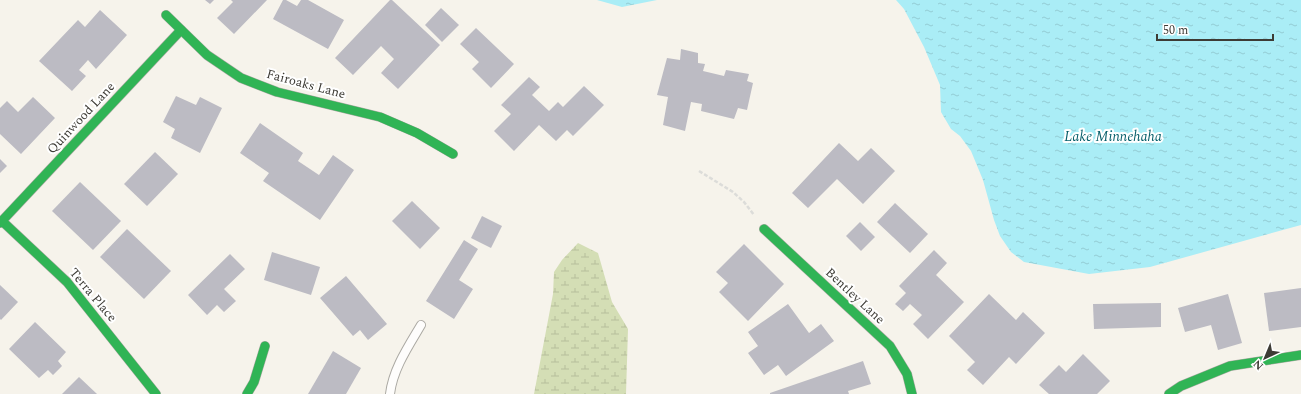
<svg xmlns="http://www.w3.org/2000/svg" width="1301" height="394" font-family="Spectral,serif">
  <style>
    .wetland { fill: url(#wetland-marsh) }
    .water { fill: url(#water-ripples) }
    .building { fill: #bcbbc3 }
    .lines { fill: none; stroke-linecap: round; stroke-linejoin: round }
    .lane-casing { stroke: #aba9a3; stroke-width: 10 }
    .fast-casing { stroke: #aba9a3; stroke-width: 10 }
    .path { stroke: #dcdcd9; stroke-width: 2.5; stroke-dasharray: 4 2; stroke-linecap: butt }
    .lane { stroke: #fefdfc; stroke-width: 8 }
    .fast { stroke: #30b455; stroke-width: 9 }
    .labels { text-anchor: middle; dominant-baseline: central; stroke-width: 4; stroke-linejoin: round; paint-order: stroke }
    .street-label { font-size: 13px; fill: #3d3b35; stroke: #fff }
    .water-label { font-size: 14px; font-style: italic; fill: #065e6a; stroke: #fff }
  </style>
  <defs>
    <pattern id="wetland-marsh" width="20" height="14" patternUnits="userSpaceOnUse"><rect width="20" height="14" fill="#d4deb5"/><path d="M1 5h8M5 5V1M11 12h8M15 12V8" fill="none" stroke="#b7bf9c"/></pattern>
    <pattern id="water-ripples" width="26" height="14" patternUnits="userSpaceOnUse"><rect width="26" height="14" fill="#aaedf6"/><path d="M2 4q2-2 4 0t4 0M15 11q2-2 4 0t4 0" fill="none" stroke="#93ccd4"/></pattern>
  </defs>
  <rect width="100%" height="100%" fill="#f6f3eb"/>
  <polygon class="wetland" points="578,243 598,253 612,302 628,329 626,394 534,394 553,294 554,272 562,260"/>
  <g class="water">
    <polygon points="597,0 657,0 622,7"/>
    <polygon points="896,0 1301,0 1301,225 1150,267 1089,274 1024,262 1011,252 1000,236 994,220 983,180 971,151 960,136 951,129 941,112 940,85 924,47 904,9"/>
  </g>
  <g class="building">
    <polygon points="205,0 214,0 210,4"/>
    <polygon points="231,0 267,0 234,34 217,18 233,2"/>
    <polygon points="283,0 286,0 297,6 301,0 308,0 344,20 328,49 273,19"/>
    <polygon points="390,0 392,0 440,45 398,89 381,73 394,59 381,46 353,75 335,58"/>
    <polygon points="441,8 459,25 442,42 425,25"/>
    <polygon points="100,10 127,35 96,69 88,60 79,70 86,76 72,91 39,61 78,20 85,27"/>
    <polygon points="476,28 514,64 491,88 472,69 479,62 460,44"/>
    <polygon points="681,49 698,53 698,63 705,64 703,71 724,76 726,70 749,74 747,81 753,83 747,110 738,108 734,119 701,111 702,104 691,102 685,131 663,125 668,97 657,95 667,58 680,60"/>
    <polygon points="529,77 540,87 532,95 549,111 558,102 563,107 584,86 604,105 573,136 567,130 556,141 539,125 514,151 494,131 511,114 501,105"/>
    <polygon points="176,96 196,105 200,97 222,108 200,153 171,138 175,129 163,122"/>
    <polygon points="33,97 55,118 21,154 0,134 0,108 7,101 18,112"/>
    <polygon points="260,123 303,153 298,161 319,175 333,155 354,170 320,220 263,181 269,173 240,153"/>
    <polygon points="839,143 858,161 871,148 895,171 863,204 837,179 808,208 792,193"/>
    <polygon points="155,152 178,174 147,206 124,184"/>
    <polygon points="0,159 7,166 0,173"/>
    <polygon points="80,182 121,221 93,250 52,211"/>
    <polygon points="412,201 440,228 420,249 392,221"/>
    <polygon points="895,203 928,234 910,253 877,222"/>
    <polygon points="482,216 502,226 491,248 471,238"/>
    <polygon points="860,222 875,237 861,251 846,236"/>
    <polygon points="127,229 171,271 144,299 100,257"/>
    <polygon points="464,240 478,249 459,280 473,289 454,319 426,301"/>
    <polygon points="744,244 784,284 748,321 719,292 728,283 716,272"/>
    <polygon points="934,250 947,263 936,275 964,302 928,339 913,324 922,315 910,304 903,311 895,304 906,293 899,286"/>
    <polygon points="272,252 320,267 311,295 264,280"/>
    <polygon points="230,254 245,269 224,289 236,301 224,312 217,305 207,315 188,295"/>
    <polygon points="346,276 387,324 368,340 360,330 353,336 320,298"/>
    <polygon points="0,285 18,302 1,320 0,319"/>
    <polygon points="1301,288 1301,327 1269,331 1264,293"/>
    <polygon points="989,294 1016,320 1023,312 1045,333 1016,364 1009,357 983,385 967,370 975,362 949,336"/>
    <polygon points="1228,294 1242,343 1218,350 1211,325 1185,332 1178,308"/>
    <polygon points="1161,303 1161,327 1094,329 1093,304"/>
    <polygon points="788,304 809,333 821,324 834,341 786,376 778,365 764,375 748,353 758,346 748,332"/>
    <polygon points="35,322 66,352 58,361 62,366 53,375 48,370 39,378 9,349"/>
    <polygon points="333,351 361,368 346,394 308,394"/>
    <polygon points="1083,354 1110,381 1097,394 1049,394 1039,385 1059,365 1066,372"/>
    <polygon points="863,361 871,384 848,391 849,394 770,394 770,393"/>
    <polygon points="79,377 97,394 62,394"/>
  </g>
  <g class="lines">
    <g class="lane-casing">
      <path id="lane" d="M390 394C393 369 408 347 421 325"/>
    </g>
    <g class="fast-casing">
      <g id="fast">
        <polyline points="166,15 207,55 241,78 277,92 380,117 417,133 453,154"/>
        <polyline points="2,221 67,282 156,394"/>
        <polyline points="0,223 181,30"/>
        <polyline points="764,229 890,346 907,374 912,394"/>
        <polyline points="247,394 254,382 265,346"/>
        <polyline points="1169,394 1181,386 1230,366 1301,355"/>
      </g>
    </g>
    <polyline class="path" points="699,171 733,192 744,202 754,215"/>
    <use href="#lane" class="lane"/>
    <use href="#fast" class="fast"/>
  </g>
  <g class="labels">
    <g class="street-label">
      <text transform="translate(306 84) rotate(15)">Fairoaks Lane</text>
      <text transform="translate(81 118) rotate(-47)">Quinwood Lane</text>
      <text transform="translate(93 295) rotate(50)">Terra Place</text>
      <text transform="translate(855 296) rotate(43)">Bentley Lane</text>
    </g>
    <g class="water-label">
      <text x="1113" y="136">Lake Minnehaha</text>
    </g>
  </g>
  <g transform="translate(1265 358) rotate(224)" stroke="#ffffff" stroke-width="3" paint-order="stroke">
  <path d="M0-3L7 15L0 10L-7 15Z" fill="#3d3b35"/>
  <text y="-6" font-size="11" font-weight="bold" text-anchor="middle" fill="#3d3b35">N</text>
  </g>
  <path d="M1157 34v6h116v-6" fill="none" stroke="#3d3b35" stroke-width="2"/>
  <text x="1163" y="34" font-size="12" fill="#3d3b35" stroke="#ffffff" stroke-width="3" paint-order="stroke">50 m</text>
</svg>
